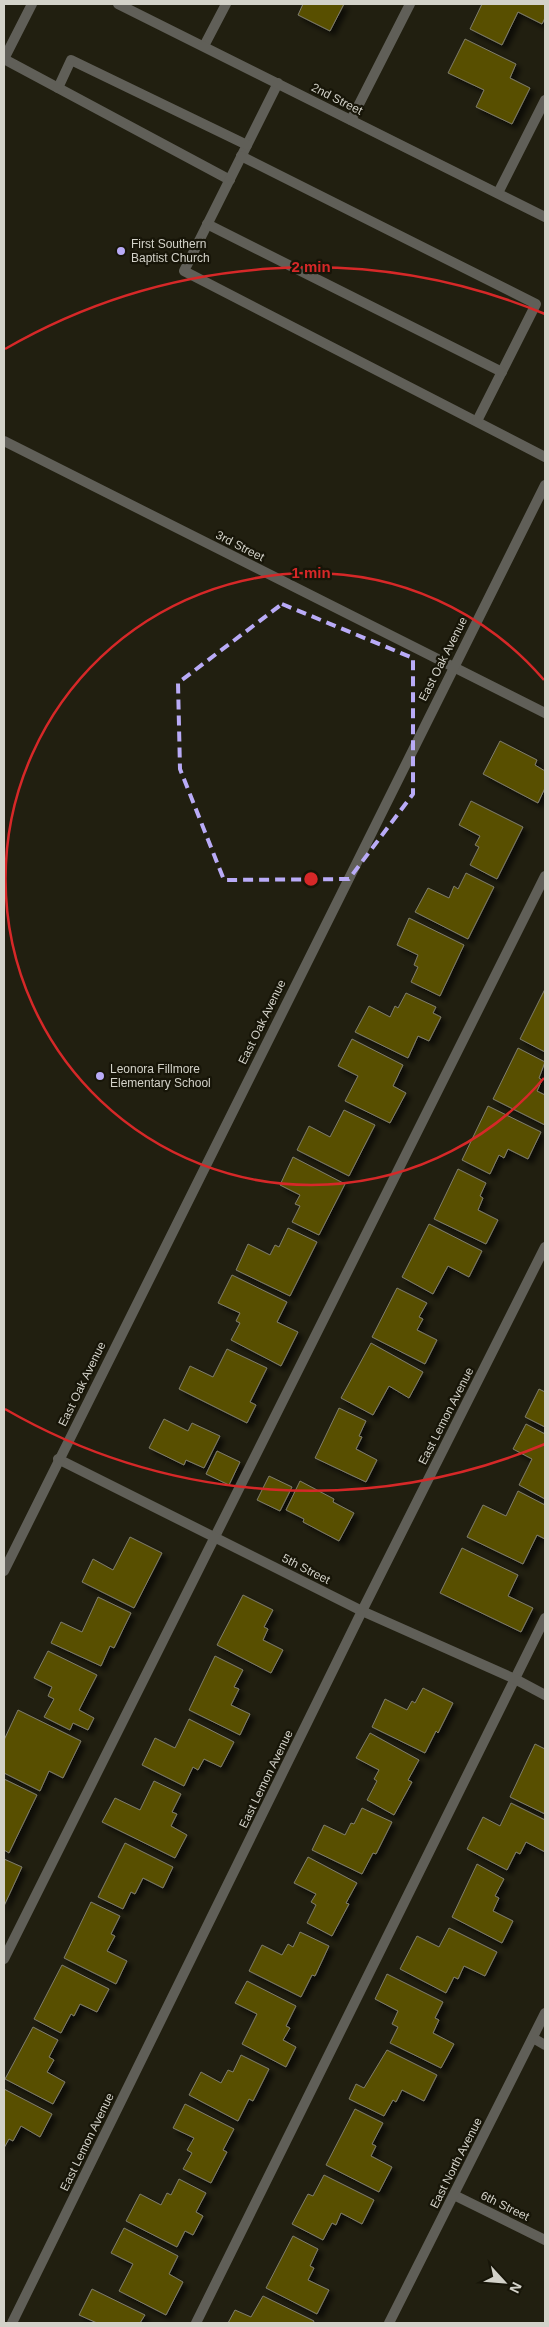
<svg xmlns="http://www.w3.org/2000/svg" width="549" height="2327" font-family="Arial,sans-serif">
  <style>
    .building { fill: #594f02; stroke: #7f7d6c; filter: url(#shadow) }
    .lines { fill: none; stroke-linecap: round; stroke-linejoin: round }
    .service { stroke: #605f58; stroke-width: 10 }
    .minor { stroke: #605f58; stroke-width: 10 }
    .tertiary { stroke: #605f58; stroke-width: 10 }
    .marked { fill: none; stroke: #b9abf7; stroke-width: 4; stroke-dasharray: 10 6; stroke-linejoin: round }
    .ring { fill: none; stroke: #d62828; stroke-width: 2.5 }
    .poi-dot { fill: #b9abf7; stroke: #171508; stroke-width: 2 }
    .labels { text-anchor: middle; dominant-baseline: central; stroke-width: 4.5; stroke-linejoin: round; paint-order: stroke }
    .street-label { font-size: 12px; fill: #d3d2c9; stroke: #171508 }
    .poi-label { font-size: 12px; fill: #d3d2c9; stroke: #171508; text-anchor: start }
    .centre { fill: #d62828; stroke: #171508; stroke-width: 2.5 }
    .ring-label { font-size: 15px; text-anchor: middle; font-weight: bold; fill: #d62828; stroke: #171508; stroke-width: 4.5; stroke-linejoin: round; paint-order: stroke }
  </style>
  <defs>
    <filter id="shadow"><feDropShadow dx="4.5" dy="4.5" stdDeviation="2.5" flood-color="#0009"/></filter>
  </defs>
  <rect width="100%" height="100%" fill="#211f10"/>
  <g class="building">
    <polygon points="303,4 344,4 330,31 298,15"/>
    <polygon points="482,4 545,4 545,18 542,24 518,12 502,45 470,29"/>
    <polygon points="465,39 516,64 510,78 530,88 512,124 476,107 484,90 448,73"/>
    <polygon points="500,741 537,760 535,765 545,771 545,788 538,803 483,774"/>
    <polygon points="471,801 523,827 497,879 470,865 479,847 475,845 480,836 459,825"/>
    <polygon points="466,873 494,887 468,939 415,912 428,888 449,898 454,886 458,889"/>
    <polygon points="409,918 464,945 440,996 411,982 418,967 414,965 418,955 397,945"/>
    <polygon points="545,989 545,1052 520,1039"/>
    <polygon points="406,993 436,1007 433,1013 441,1017 429,1041 418,1036 408,1058 355,1032 369,1006 390,1017 395,1006 398,1008"/>
    <polygon points="352,1039 403,1065 393,1086 406,1093 390,1123 345,1101 358,1076 338,1066"/>
    <polygon points="518,1048 545,1062 539,1078 542,1080 537,1091 545,1095 545,1125 493,1099"/>
    <polygon points="488,1106 541,1132 528,1159 508,1149 504,1158 499,1155 490,1174 462,1160"/>
    <polygon points="344,1110 375,1125 349,1176 297,1150 309,1126 330,1137"/>
    <polygon points="293,1157 345,1184 319,1235 292,1222 300,1206 295,1204 300,1195 280,1185"/>
    <polygon points="458,1169 486,1183 480,1196 483,1198 478,1210 498,1220 486,1244 434,1219"/>
    <polygon points="429,1224 482,1251 469,1277 448,1266 433,1294 402,1277"/>
    <polygon points="288,1228 317,1242 290,1296 236,1270 248,1244 270,1255 275,1245 279,1247"/>
    <polygon points="232,1275 287,1302 277,1322 298,1332 281,1366 231,1340 240,1323 236,1321 240,1313 218,1303"/>
    <polygon points="397,1288 427,1303 419,1317 423,1319 417,1330 437,1340 425,1364 372,1337"/>
    <polygon points="371,1343 423,1372 409,1398 389,1386 373,1415 341,1398"/>
    <polygon points="227,1349 267,1368 250,1402 256,1405 247,1423 179,1389 190,1366 213,1377"/>
    <polygon points="539,1389 545,1392 545,1427 525,1417"/>
    <polygon points="339,1408 366,1421 359,1436 362,1437 356,1449 377,1460 366,1482 315,1458"/>
    <polygon points="164,1419 188,1431 192,1423 220,1436 204,1468 186,1460 184,1465 149,1448"/>
    <polygon points="526,1424 545,1434 545,1499 519,1485 532,1459 513,1449"/>
    <polygon points="217,1451 240,1462 229,1485 206,1474"/>
    <polygon points="269,1476 292,1487 280,1511 257,1500"/>
    <polygon points="300,1481 334,1499 333,1502 354,1513 339,1541 303,1522 304,1519 286,1510"/>
    <polygon points="518,1491 545,1505 545,1539 537,1535 523,1564 467,1537 483,1505 506,1516"/>
    <polygon points="130,1537 162,1553 134,1608 82,1582 93,1559 113,1570"/>
    <polygon points="462,1548 518,1575 508,1596 533,1608 521,1632 440,1593"/>
    <polygon points="243,1595 273,1610 264,1627 268,1629 263,1640 283,1650 271,1673 217,1645"/>
    <polygon points="98,1597 131,1613 114,1648 110,1646 101,1666 51,1643 61,1622 82,1632"/>
    <polygon points="48,1651 97,1675 79,1710 94,1718 88,1730 73,1723 70,1730 44,1717 54,1699 48,1696 52,1687 34,1678"/>
    <polygon points="215,1656 243,1670 234,1687 239,1689 231,1705 250,1714 240,1735 189,1710"/>
    <polygon points="423,1688 453,1703 438,1733 436,1731 425,1753 372,1727 385,1699 407,1710 412,1701 415,1703"/>
    <polygon points="18,1710 81,1741 63,1778 49,1771 40,1791 4,1773 4,1740"/>
    <polygon points="189,1719 234,1742 221,1767 204,1759 198,1770 193,1767 184,1786 142,1765 155,1738 175,1748"/>
    <polygon points="370,1733 419,1760 408,1780 412,1782 394,1815 367,1800 377,1781 374,1779 379,1770 356,1758"/>
    <polygon points="535,1744 545,1749 545,1814 510,1797"/>
    <polygon points="4,1779 37,1795 9,1853 4,1850"/>
    <polygon points="154,1781 181,1794 172,1812 177,1814 171,1826 187,1835 175,1858 102,1822 115,1798 140,1810"/>
    <polygon points="511,1803 545,1820 545,1852 526,1842 520,1854 516,1852 507,1870 467,1849 483,1817 500,1826"/>
    <polygon points="362,1808 392,1822 376,1854 373,1853 362,1874 312,1850 324,1825 345,1835 351,1823 354,1824"/>
    <polygon points="125,1843 173,1867 163,1888 143,1878 135,1894 131,1892 123,1909 98,1897"/>
    <polygon points="308,1857 357,1883 346,1903 349,1904 332,1936 307,1923 316,1905 311,1902 316,1894 294,1883"/>
    <polygon points="4,1859 22,1867 4,1906"/>
    <polygon points="477,1864 504,1879 495,1896 499,1898 493,1911 513,1921 502,1943 452,1917"/>
    <polygon points="91,1902 120,1916 111,1934 115,1936 107,1951 127,1961 116,1984 64,1958"/>
    <polygon points="449,1928 497,1952 485,1976 464,1966 458,1979 454,1977 446,1993 400,1969 417,1936 439,1947"/>
    <polygon points="300,1932 329,1946 315,1976 312,1975 301,1997 249,1971 262,1945 282,1955 288,1944 293,1947"/>
    <polygon points="62,1965 109,1989 97,2012 80,2004 74,2016 71,2014 61,2033 34,2019"/>
    <polygon points="387,1974 443,2002 435,2018 439,2020 433,2033 454,2044 441,2068 390,2043 398,2027 392,2024 398,2011 375,1999"/>
    <polygon points="247,1981 296,2006 286,2026 290,2028 283,2040 296,2047 286,2067 242,2044 257,2014 235,2003"/>
    <polygon points="33,2027 58,2040 49,2057 54,2060 47,2072 65,2082 53,2104 5,2079"/>
    <polygon points="387,2050 437,2075 424,2101 402,2090 396,2102 393,2100 384,2116 349,2099 356,2084 364,2088"/>
    <polygon points="241,2055 269,2069 253,2101 249,2099 238,2121 189,2095 201,2072 221,2083 228,2070 233,2072"/>
    <polygon points="4,2089 52,2114 40,2137 21,2126 13,2141 9,2139 4,2148"/>
    <polygon points="185,2104 234,2129 223,2150 227,2152 211,2183 183,2169 192,2153 187,2150 194,2138 173,2128"/>
    <polygon points="355,2109 383,2123 372,2144 376,2146 371,2156 392,2167 379,2192 326,2165"/>
    <polygon points="324,2175 374,2200 362,2224 341,2213 336,2225 332,2223 323,2240 292,2224 308,2194 313,2196"/>
    <polygon points="179,2179 206,2193 196,2212 203,2216 193,2235 185,2231 177,2247 126,2221 140,2194 161,2205 167,2193 171,2195"/>
    <polygon points="124,2228 178,2256 169,2274 183,2282 166,2315 119,2291 133,2264 111,2253"/>
    <polygon points="293,2236 318,2249 310,2266 314,2268 308,2280 329,2290 317,2314 266,2288"/>
    <polygon points="92,2289 145,2315 140,2323 97,2323 79,2315"/>
    <polygon points="263,2296 314,2321 313,2323 228,2323 235,2310 251,2317"/>
  </g>
  <g class="lines">
    <g class="service">
      <polyline points="204,46 226,4"/>
      <polyline points="4,59 230,180"/>
      <polyline points="278,83 184,271 545,457"/>
      <polyline points="58,88 71,60 247,145"/>
      <polyline points="241,156 536,304 477,421"/>
      <polyline points="498,193 545,100"/>
      <polyline points="207,224 502,372"/>
      <polyline points="4,1959 545,876"/>
      <polyline points="533,2038 545,2045"/>
      <polyline points="196,2323 545,1618"/>
    </g>
    <g class="minor">
      <polyline points="118,4 545,217"/>
      <polyline points="4,59 32,4"/>
      <polyline points="351,120 410,4"/>
      <polyline points="4,441 545,713"/>
      <polyline points="58,1459 362,1611 515,1679 545,1695"/>
      <polyline points="4,1571 545,485"/>
      <polyline points="454,2195 545,2240"/>
      <polyline points="12,2323 362,1611 545,1247"/>
    </g>
    <polyline class="tertiary" points="389,2323 545,2013"/>
  </g>
  <path class="marked" d="M282 604 413 658V794L349 879 224 880 180 769 178 683Z"/>
  <g class="ring">
    <path d="M544 1078A306 306 0 1 1 544 680"/>
    <path d="M545 1444A612 612 0 0 1 5 1409M5 349A612 612 0 0 1 545 314"/>
  </g>
  <g class="poi-dot">
    <circle cx="121" cy="251" r="5"/>
    <circle cx="100" cy="1076" r="5"/>
  </g>
  <g class="labels">
    <g class="street-label">
      <text transform="translate(337 99) rotate(27)">2nd Street</text>
      <text transform="translate(240 546) rotate(27)">3rd Street</text>
      <text transform="translate(443 659) rotate(-63)">East Oak Avenue</text>
      <text transform="translate(262 1022) rotate(-64)">East Oak Avenue</text>
      <text transform="translate(82 1384) rotate(-64)">East Oak Avenue</text>
      <text transform="translate(446 1416) rotate(-63)">East Lemon Avenue</text>
      <text transform="translate(306 1569) rotate(27)">5th Street</text>
      <text transform="translate(266 1779) rotate(-64)">East Lemon Avenue</text>
      <text transform="translate(87 2142) rotate(-64)">East Lemon Avenue</text>
      <text transform="translate(456 2163) rotate(-63)">East North Avenue</text>
      <text transform="translate(505 2206) rotate(26)">6th Street</text>
    </g>
    <g class="poi-label">
      <text x="131" y="244">First Southern<tspan x="131" dy="14">Baptist Church</tspan></text>
      <text x="110" y="1069">Leonora Fillmore<tspan x="110" dy="14">Elementary School</tspan></text>
    </g>
  </g>
  <circle cx="311" cy="879" r="8" class="centre"/>
  <g class="ring-label">
    <text x="311" y="272">2 min</text>
    <text x="311" y="578">1 min</text>
  </g>
  <rect width="549" height="2327" fill="none" stroke="#d3d2c9" stroke-width="10"/>
  <g transform="translate(504 2282) rotate(116)" stroke="#171508" stroke-width="4" paint-order="stroke">
  <path d="M0-4L9 19L0 12L-9 19Z" fill="#d3d2c9"/>
  <text y="-8" font-size="14" font-weight="bold" text-anchor="middle" fill="#d3d2c9">N</text>
  </g>
</svg>
